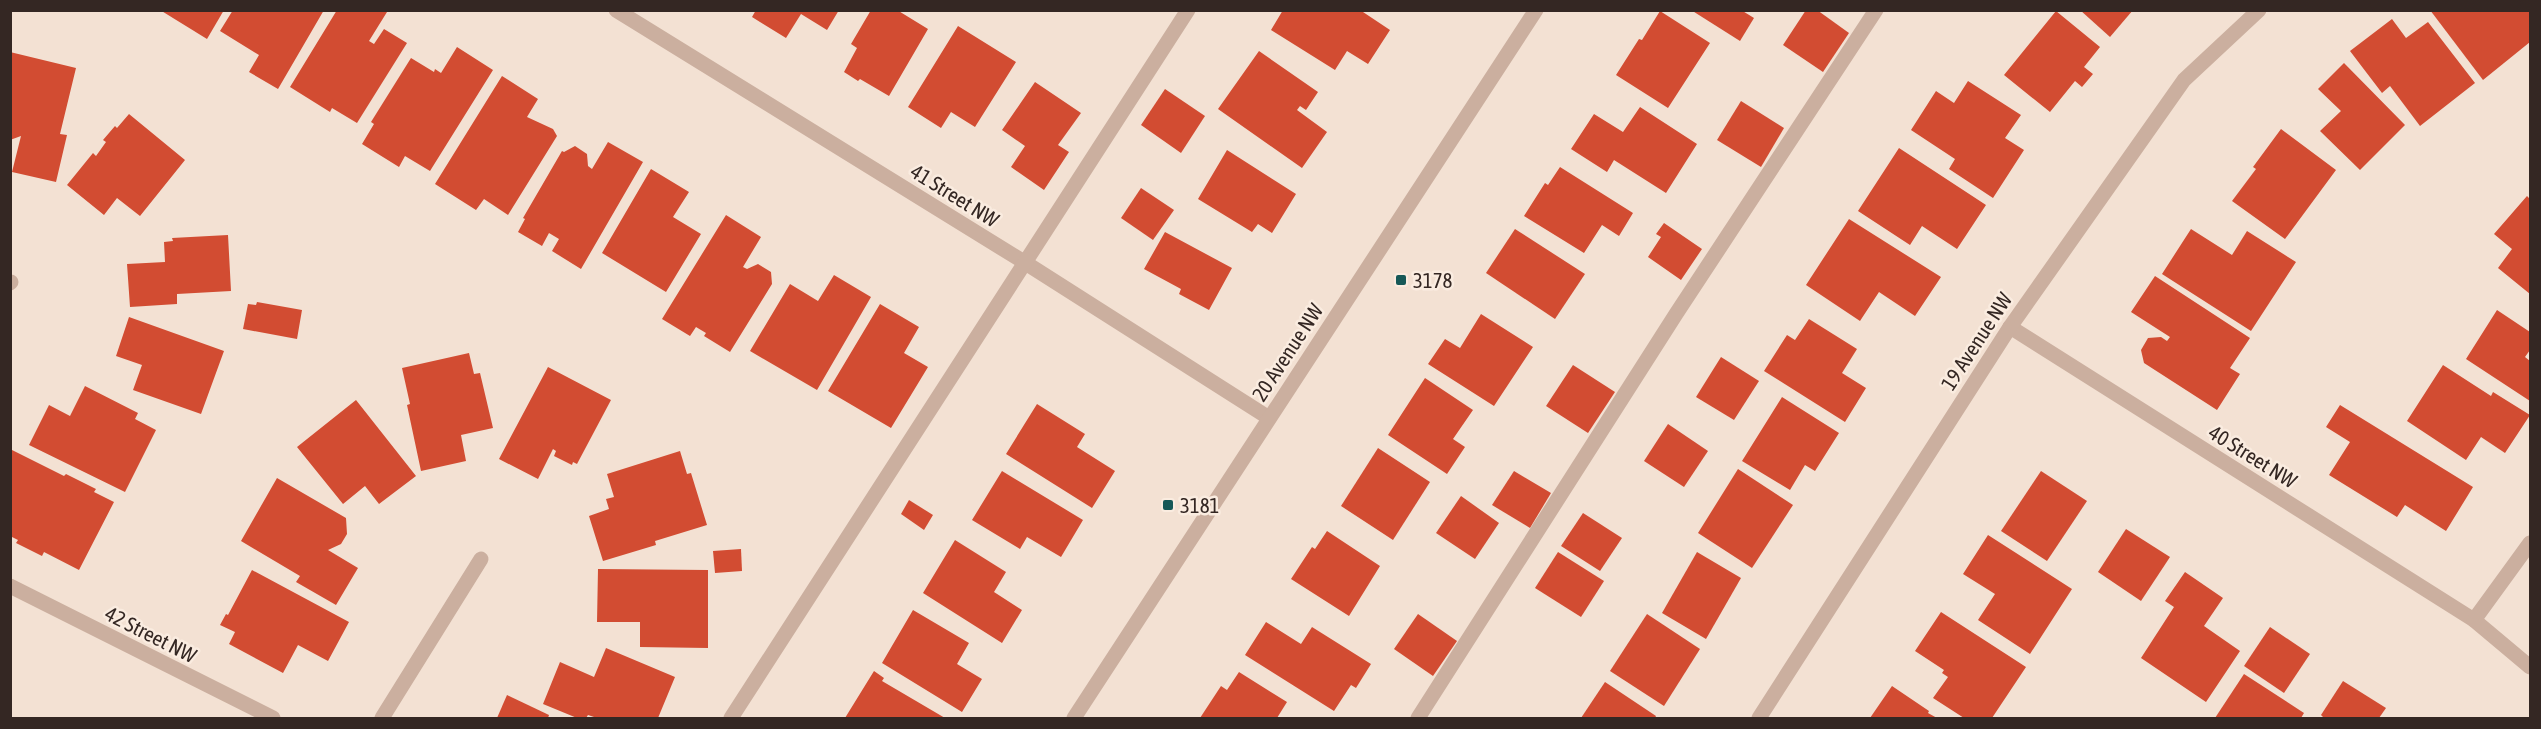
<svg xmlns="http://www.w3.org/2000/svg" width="2541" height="729" font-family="'Asap Condensed',sans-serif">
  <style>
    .building { fill: #d24c32 }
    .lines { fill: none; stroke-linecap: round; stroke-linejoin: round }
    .minor { stroke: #cbaf9f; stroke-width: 15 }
    .poi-dot { fill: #165857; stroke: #faece0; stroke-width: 2 }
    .labels { text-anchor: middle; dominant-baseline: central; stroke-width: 5; stroke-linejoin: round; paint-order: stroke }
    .street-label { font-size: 21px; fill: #342723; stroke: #faece0 }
    .poi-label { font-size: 21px; fill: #342723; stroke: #faece0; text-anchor: start }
  </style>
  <rect width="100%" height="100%" fill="#f3e1d3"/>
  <g class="building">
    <polygon points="160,10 224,10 207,39"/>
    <polygon points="233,10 324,10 278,89 249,72 259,55 220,31"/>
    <polygon points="337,10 385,10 387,12 369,41 374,44 384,29 407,43 357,123 332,108 330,112 290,87"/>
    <polygon points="756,10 839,10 827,30 801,14 786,38 752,17"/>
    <polygon points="871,10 897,10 928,29 889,96 860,79 858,81 844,72 857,48 851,44"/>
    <polygon points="1283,10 1360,10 1390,30 1368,64 1347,51 1335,70 1271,30"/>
    <polygon points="1691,10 1741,10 1754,18 1740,41"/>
    <polygon points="1806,10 1817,10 1849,33 1823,72 1783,45"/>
    <polygon points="2080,10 2133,10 2110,37"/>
    <polygon points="2430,10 2530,10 2530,42 2483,80"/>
    <polygon points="1660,11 1710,43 1668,108 1616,75 1639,39 1642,40"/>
    <polygon points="2056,11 2100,47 2084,67 2093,74 2082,87 2075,81 2050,112 2004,75"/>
    <polygon points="2392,19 2406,38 2428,22 2475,83 2420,126 2390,86 2382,93 2350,51"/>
    <polygon points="958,26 1016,62 975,127 951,112 941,128 908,107"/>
    <polygon points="457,47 493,70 430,171 405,156 399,167 362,144 374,124 371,122 411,58 434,72 435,69 441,73"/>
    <polygon points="1259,51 1318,92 1306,110 1300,106 1297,110 1327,132 1302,168 1218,109"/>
    <polygon points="10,52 76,68 60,134 67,135 56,182 12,172 21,136 10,140"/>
    <polygon points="2344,63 2405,125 2360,170 2320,131 2341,111 2318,89"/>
    <polygon points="502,76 538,99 527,117 553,129 557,136 508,215 484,199 476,210 435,184"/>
    <polygon points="1968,81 2021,115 2005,138 2024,150 1993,198 1949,169 1955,159 1911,130 1936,91 1954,103"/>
    <polygon points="1035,82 1081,113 1058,145 1069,152 1044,190 1011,167 1025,146 1002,130"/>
    <polygon points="1165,89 1205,116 1181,153 1141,125"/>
    <polygon points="1741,101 1784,128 1761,167 1717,140"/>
    <polygon points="1640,107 1697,144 1666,193 1614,160 1607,172 1571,149 1594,114 1623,132"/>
    <polygon points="129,114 185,160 140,216 117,198 104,215 67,185 93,153 96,156 106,142 103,140 115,126 117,128"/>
    <polygon points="2281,129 2336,170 2285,239 2232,201 2256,169 2253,167"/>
    <polygon points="608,142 643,162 581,269 552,251 559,239 549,233 542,246 518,232 525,219 523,218 562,151 564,152 575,146 587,154 588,166 592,169"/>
    <polygon points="1899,148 1986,205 1957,249 1922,226 1910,245 1858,211"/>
    <polygon points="1227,150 1296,194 1272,233 1258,224 1252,232 1198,199"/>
    <polygon points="1560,167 1633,213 1619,236 1602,225 1584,253 1524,216 1545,183 1548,185"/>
    <polygon points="651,169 689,192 673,217 701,234 666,292 602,253"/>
    <polygon points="1141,188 1174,210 1153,240 1121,218"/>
    <polygon points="2527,196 2530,199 2530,294 2498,268 2512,249 2494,234"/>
    <polygon points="726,215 761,237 743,267 747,269 758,264 771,272 772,284 730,352 704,336 706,333 696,327 690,336 662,319"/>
    <polygon points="1849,219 1941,277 1915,316 1879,292 1860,321 1806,285"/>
    <polygon points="1664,223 1702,249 1681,280 1648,257 1661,237 1656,234"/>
    <polygon points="1515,229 1585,274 1555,319 1486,273"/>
    <polygon points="2191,229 2232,255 2247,231 2296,262 2251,331 2162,274"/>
    <polygon points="1165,232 1232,268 1209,310 1179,294 1181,289 1144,269"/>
    <polygon points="228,235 231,291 177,294 177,304 130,307 127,264 165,262 164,242 173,241 172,238"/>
    <polygon points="834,275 871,297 817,390 750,351 790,284 818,301"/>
    <polygon points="2155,276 2250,338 2230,368 2240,374 2217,410 2144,363 2141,350 2148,338 2161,337 2167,341 2170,337 2131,312"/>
    <polygon points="257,302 302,310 297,339 243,329 248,304 256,305"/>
    <polygon points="880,304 919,327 904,353 928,367 891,428 828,391"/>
    <polygon points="2497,310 2530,332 2530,350 2525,357 2530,361 2530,401 2466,359"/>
    <polygon points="1481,314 1533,347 1494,406 1428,364 1445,339 1460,348"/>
    <polygon points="129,317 224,351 201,414 133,390 142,365 116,356"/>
    <polygon points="1809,319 1857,349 1842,373 1866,388 1845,422 1764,371 1787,335 1795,340"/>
    <polygon points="469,353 474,374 480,373 493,428 461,435 466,461 421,471 407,405 410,404 402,368"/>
    <polygon points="1721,357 1759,381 1734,420 1696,397"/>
    <polygon points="1573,365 1615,392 1588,433 1546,406"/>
    <polygon points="2443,365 2491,396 2493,392 2530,415 2505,453 2481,437 2466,460 2407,421"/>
    <polygon points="548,367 611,400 577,464 573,462 572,465 554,456 556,451 553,449 538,479 499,459"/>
    <polygon points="1425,378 1473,410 1453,439 1465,447 1447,474 1388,435"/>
    <polygon points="85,386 138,413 135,419 156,430 125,492 29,445 49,405 70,416"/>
    <polygon points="1782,397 1839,433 1815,471 1805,465 1790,490 1742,461"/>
    <polygon points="356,400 416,476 379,504 365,486 343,504 297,447"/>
    <polygon points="1037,404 1085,434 1077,447 1115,471 1092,508 1006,454"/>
    <polygon points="2340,405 2473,487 2446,531 2405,505 2397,517 2329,475 2350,442 2326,427"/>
    <polygon points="1668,424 1708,451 1684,487 1644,461"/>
    <polygon points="1378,448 1430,482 1393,540 1341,506"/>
    <polygon points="10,449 64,476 66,474 96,489 94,492 114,502 79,570 44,552 42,556 16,543 18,540 10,536"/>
    <polygon points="680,451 687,474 691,473 707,525 655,541 656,545 603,561 589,516 609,509 606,499 614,497 607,474"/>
    <polygon points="1738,469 1793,505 1752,568 1698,533"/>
    <polygon points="1002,471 1083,520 1061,557 1027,537 1020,549 972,520"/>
    <polygon points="1514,471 1551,493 1530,528 1492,505"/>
    <polygon points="2041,471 2087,501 2047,561 2001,531"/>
    <polygon points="277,478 346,518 347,534 341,544 328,550 358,568 336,605 296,582 300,576 241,541"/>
    <polygon points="1461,496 1499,523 1475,559 1436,533"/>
    <polygon points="909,500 933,515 924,530 901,514"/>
    <polygon points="1583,513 1622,538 1600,571 1561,546"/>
    <polygon points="2126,529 2170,557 2141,601 2098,572"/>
    <polygon points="1327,531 1380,566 1349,616 1291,579 1312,547 1315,549"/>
    <polygon points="1988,535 2072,589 2030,654 1978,620 1995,594 1963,574"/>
    <polygon points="955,540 1006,572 994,592 1022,610 1002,643 923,593"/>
    <polygon points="741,549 742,571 715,573 713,551"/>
    <polygon points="1558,552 1604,581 1581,617 1535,588"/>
    <polygon points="1697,552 1741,578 1706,639 1662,613"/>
    <polygon points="598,569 708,570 708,648 640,647 640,622 597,622"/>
    <polygon points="252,570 349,622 328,661 298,645 283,673 229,644 235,632 220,625 226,614 228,615"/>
    <polygon points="2185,572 2223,598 2204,626 2240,651 2206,702 2141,658 2174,607 2165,601"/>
    <polygon points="913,610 969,643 957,664 982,679 962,712 882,663"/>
    <polygon points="1941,612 2026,667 1992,718 1964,718 1933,698 1948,677 1942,673 1944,670 1915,651"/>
    <polygon points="1418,614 1457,641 1433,676 1394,649"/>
    <polygon points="1647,614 1700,649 1664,706 1610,671"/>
    <polygon points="1266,622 1301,644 1312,627 1371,664 1356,688 1351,685 1334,711 1245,655"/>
    <polygon points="2270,627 2310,654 2284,693 2244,666"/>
    <polygon points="606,648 675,677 658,718 597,718 588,715 586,718 577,718 543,704 560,662 594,677"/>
    <polygon points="874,671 884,678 882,681 945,718 845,718"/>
    <polygon points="1239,672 1287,702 1277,718 1200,718 1221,686 1227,690"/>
    <polygon points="2244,674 2304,713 2301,718 2215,718"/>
    <polygon points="2343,681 2386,708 2379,718 2324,718 2321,715"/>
    <polygon points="1605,682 1656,716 1655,718 1581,718"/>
    <polygon points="1892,686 1929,711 1928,713 1937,718 1870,718"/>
    <polygon points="507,695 549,715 548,718 497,718"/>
  </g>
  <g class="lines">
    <g class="minor">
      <polyline points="616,10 1024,262 1269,418"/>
      <polyline points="10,283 11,282"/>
      <polyline points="2010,327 2474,620 2530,667"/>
      <polyline points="10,586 273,718"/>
      <polyline points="2474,620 2530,543"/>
      <polyline points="382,718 481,559"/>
      <polyline points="731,718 1188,10"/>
      <polyline points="1074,718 1536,10"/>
      <polyline points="1418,718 1676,314 1876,10"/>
      <polyline points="1759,718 2010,327 2184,80 2259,10"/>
    </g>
  </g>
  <g class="poi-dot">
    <rect x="1395" y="274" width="12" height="12" rx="3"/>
    <rect x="1162" y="499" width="12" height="12" rx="3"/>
  </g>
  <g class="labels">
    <g class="street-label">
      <text transform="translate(955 195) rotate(32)">41 Street NW</text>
      <text transform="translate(1976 341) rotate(-57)">19 Avenue NW</text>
      <text transform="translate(1287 352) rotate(-57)">20 Avenue NW</text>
      <text transform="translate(2253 456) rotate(32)">40 Street NW</text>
      <text transform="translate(151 634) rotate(27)">42 Street NW</text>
    </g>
    <g class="poi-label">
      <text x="1413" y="280">3178</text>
      <text x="1180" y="505">3181</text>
    </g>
  </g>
  <rect width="2541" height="729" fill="none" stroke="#342723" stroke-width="24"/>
</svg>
